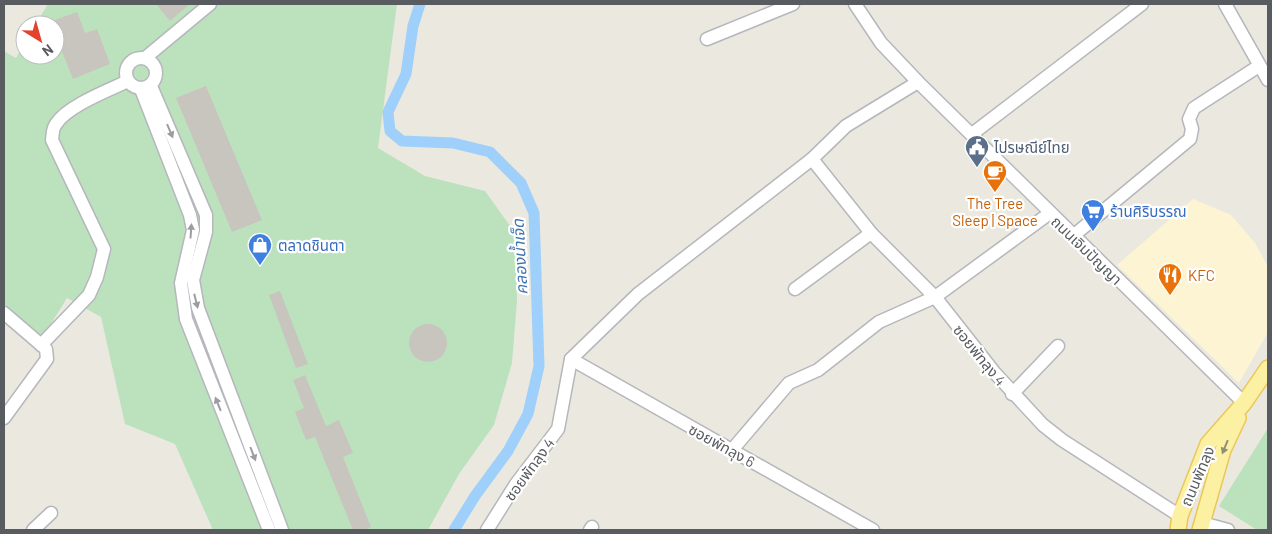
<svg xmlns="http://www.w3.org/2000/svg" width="1272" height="534" font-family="Barlow,'Noto Sans Thai',sans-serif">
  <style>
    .commercial { fill: #fcf4d3 }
    .green { fill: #bce2bd }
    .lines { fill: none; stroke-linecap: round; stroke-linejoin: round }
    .canal { stroke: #9ed0fb; stroke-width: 11 }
    .building { fill: #c8c5be }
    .minor-casing { stroke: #b5b7bc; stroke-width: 15 }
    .major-casing { stroke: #ebc758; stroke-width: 18 }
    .minor { stroke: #fff; stroke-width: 12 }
    .major { stroke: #fcf0a3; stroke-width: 15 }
    .oneway { fill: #9b9da0 }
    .oneway2 { fill: #918f77 }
    .labels { text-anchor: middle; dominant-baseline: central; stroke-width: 4.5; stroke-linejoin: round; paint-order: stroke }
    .service-label { font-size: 15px; fill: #4e5e75; stroke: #fff; text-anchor: start }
    .food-label { font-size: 15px; fill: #c56008; stroke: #fff }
    .shop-label { font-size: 15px; fill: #366cbe; stroke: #fff; text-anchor: start }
    .street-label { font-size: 15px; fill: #585b60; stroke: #fff }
    .water-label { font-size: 16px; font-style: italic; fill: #4075b4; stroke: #fff }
  </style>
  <rect width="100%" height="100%" fill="#ebe9df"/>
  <polygon class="commercial" points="1193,199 1231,215 1255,243 1268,267 1268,332 1239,383 1117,265"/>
  <g class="green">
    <polygon points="48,4 397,4 378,148 425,176 485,191 516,234 517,301 512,363 494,425 459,474 428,530 213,530 175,444 125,424 101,317 67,298 41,340 4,304 4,51 16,58 25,42 25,55 55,55 55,25 35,25"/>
    <polygon points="1268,428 1268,530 1257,530 1219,506"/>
  </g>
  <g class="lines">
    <polyline class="canal" points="420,4 413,26 406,74 388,112 390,131 402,141 453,143 490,152 521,183 534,213 539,366 528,414 508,451 475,496 454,530"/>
  </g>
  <g class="building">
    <polygon points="156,4 190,4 170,21"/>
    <polygon points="77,12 85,33 97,29 110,64 73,79 55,34 55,20"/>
    <polygon points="206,86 262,220 232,232 176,98"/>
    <polygon points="280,291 308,364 296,368 269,295"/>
    <circle cx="428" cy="343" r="19"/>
    <polygon points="305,375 326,426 339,420 353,453 343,457 371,527 364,530 353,530 315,437 306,440 295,412 304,408 293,380"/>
  </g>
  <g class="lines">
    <g class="minor-casing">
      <g id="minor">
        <polyline points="855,4 881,43 918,82 1244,403"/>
        <polyline points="1225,4 1268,80"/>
        <polyline points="707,39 793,4"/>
        <circle cx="141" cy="73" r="15"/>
        <polyline points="145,58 210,4"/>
        <polyline points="151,86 206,215 206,232 193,280 198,308 282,530"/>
        <polyline points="141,89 190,215 193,230 181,283 186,319 269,530"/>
        <polyline points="972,134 1142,4"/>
        <polyline points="812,159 871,233 935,297 994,372 1043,425 1062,440 1180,516"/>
        <polyline points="1073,236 1190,139 1192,129 1189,119 1194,108 1259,66"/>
        <polyline points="795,289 871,233"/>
        <polyline points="4,313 46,349 47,359 4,418"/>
        <path d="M41 345 89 295 97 277 104 249 52 140C53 134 52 129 56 124 67 106 109 90 128 81"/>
        <polyline points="571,359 873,530"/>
        <polyline points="1012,394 1058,346"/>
        <polyline points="732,450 789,383 818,370 879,322 935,297 1050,213"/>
        <polyline points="1202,523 1228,530"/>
        <polyline points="33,530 51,513"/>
        <polyline points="487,530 516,484 558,429 571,359 638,294 812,159 846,126 918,82"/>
        <polyline points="590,530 592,527"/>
      </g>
    </g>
    <g class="major-casing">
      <g id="major">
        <polyline points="1178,530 1180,516 1208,444 1244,403 1268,368"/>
        <polyline points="1200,530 1223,450 1238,418"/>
      </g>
    </g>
    <use href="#minor" class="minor"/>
    <use href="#major" class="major"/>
  </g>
  <defs><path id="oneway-solid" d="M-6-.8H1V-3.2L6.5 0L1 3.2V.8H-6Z" transform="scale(1.25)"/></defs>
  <g class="oneway">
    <use href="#oneway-solid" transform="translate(170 131) rotate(67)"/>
    <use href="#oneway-solid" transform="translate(191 231) rotate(-86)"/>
    <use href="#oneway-solid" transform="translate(196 301) rotate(76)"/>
    <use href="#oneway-solid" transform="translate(218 404) rotate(-112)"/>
    <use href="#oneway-solid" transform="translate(253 454) rotate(69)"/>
  </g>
  <use class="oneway2" href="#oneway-solid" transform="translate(1225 447) rotate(112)"/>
  <defs>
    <g id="civic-pin" transform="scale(1.25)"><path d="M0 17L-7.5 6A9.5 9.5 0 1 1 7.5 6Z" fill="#5c6f8a" stroke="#fff"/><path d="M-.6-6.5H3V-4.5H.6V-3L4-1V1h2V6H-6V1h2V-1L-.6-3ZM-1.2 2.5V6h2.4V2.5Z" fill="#fff"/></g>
    <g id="cafe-pin" transform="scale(1.25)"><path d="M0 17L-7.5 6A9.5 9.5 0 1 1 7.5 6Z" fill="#e8710a" stroke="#fff"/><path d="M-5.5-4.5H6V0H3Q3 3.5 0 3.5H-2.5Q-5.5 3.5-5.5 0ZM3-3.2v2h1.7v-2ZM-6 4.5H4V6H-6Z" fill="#fff"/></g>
    <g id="supermarket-pin" transform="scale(1.25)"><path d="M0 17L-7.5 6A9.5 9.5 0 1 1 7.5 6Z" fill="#3f7fe0" stroke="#fff"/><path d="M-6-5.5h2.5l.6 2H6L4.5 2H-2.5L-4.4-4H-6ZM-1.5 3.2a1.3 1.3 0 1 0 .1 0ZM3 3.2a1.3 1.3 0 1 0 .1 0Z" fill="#fff"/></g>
    <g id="shop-pin" transform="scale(1.25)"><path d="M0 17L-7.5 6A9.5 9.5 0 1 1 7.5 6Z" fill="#3f7fe0" stroke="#fff"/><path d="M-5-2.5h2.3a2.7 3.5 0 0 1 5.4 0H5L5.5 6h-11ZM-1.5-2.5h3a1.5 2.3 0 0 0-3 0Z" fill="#fff"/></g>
    <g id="restaurant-pin" transform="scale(1.25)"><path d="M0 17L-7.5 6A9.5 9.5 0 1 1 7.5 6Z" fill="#e8710a" stroke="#fff"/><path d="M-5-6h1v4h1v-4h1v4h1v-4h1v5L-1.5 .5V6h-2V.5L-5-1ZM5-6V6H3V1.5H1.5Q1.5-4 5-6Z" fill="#fff"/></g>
  </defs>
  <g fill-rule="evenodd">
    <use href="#civic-pin" x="977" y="147"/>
    <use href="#cafe-pin" x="995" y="172"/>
    <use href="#supermarket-pin" x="1093" y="211"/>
    <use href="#shop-pin" x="260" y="245"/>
    <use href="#restaurant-pin" x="1170" y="275"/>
  </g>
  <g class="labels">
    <g class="service-label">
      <text x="994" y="147">ไปรษณีย์ไทย</text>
    </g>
    <g class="food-label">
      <text x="995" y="203">The Tree<tspan x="995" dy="17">Sleep | Space</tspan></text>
      <text x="1188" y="275" text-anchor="start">KFC</text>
    </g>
    <g class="shop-label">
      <text x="1110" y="211">ร้านศิริบรรณ</text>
      <text x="278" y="245">ตลาดชินตา</text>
    </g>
    <g class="street-label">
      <text transform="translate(1087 250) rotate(44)">ถนนเจิมปัญญา</text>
      <text transform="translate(980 355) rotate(51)">ซอยพัทลุง 4</text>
      <text transform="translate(722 445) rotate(29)">ซอยพัทลุง 6</text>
      <text transform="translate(529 469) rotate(-54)">ซอยพัทลุง 4</text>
      <text transform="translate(1197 476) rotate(-67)">ถนนพัทลุง</text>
    </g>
    <g class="water-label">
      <text transform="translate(519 257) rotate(-93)">คลองน้ำเจ็ด</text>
    </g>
  </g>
  <rect width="1272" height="534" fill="none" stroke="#585b60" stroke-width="10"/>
  <g transform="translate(40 40) rotate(143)"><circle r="24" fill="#ffffff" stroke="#bcbdbf"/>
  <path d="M0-4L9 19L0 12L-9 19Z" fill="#e2422e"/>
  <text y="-8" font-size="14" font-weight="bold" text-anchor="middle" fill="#585b60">N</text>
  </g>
</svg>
